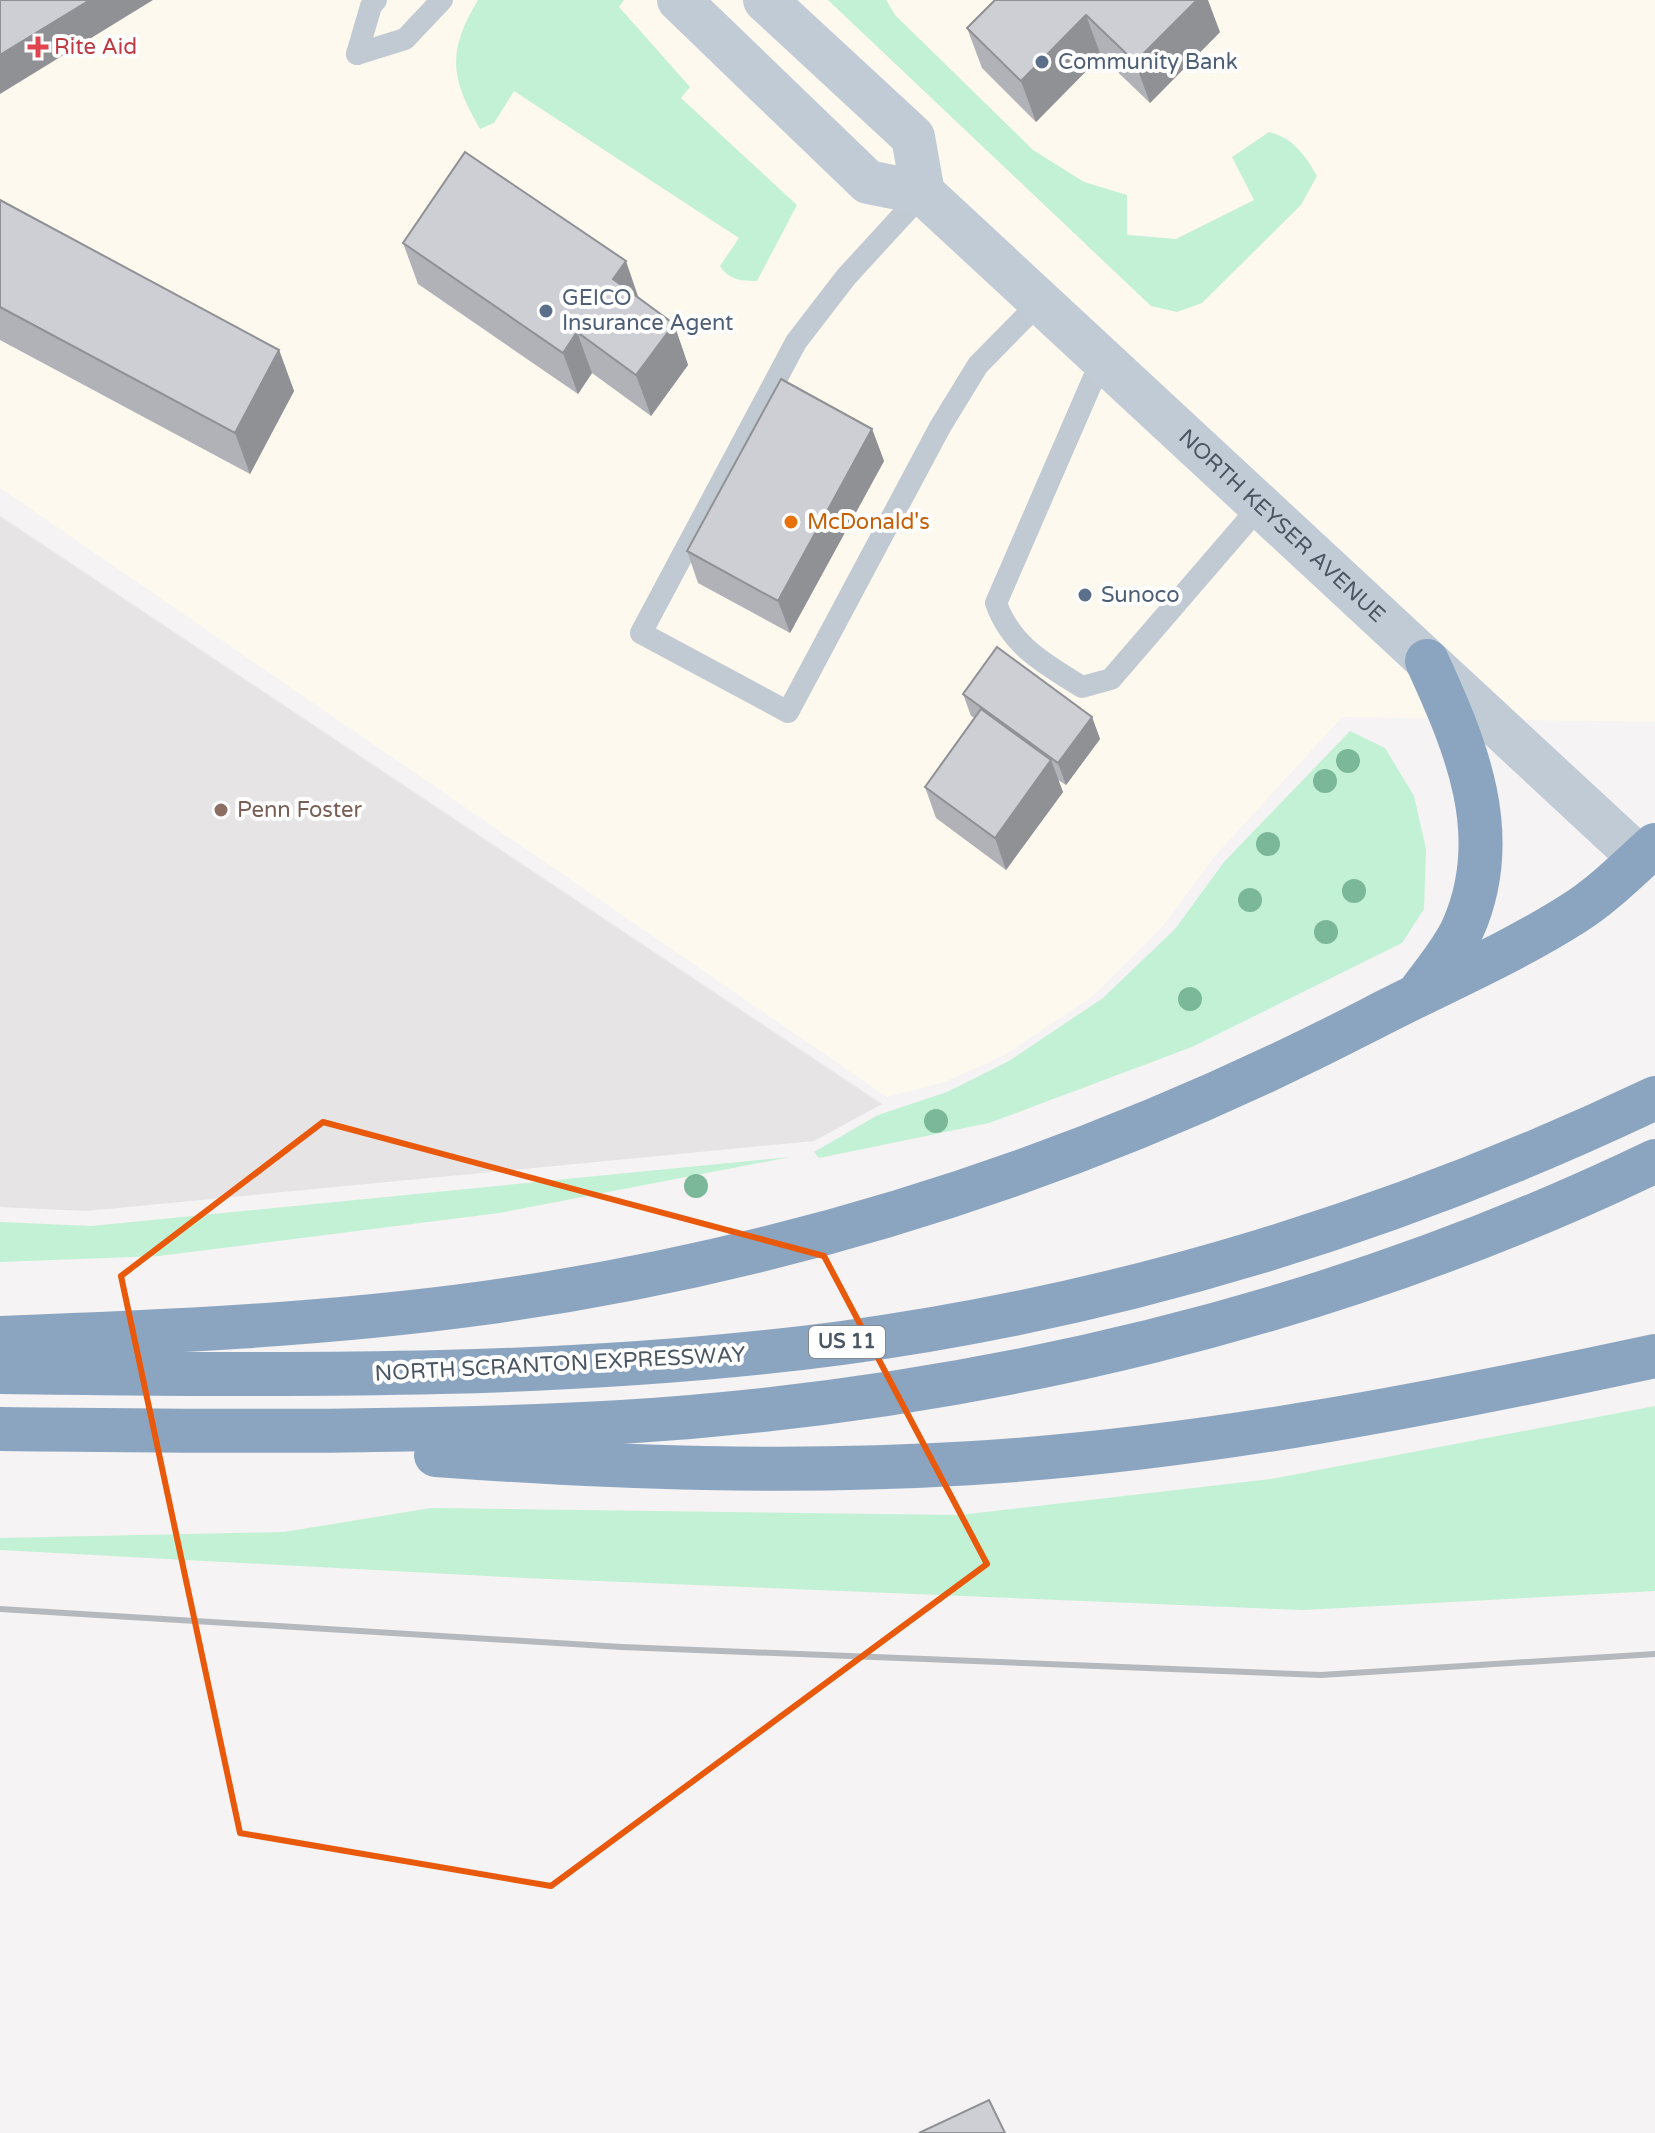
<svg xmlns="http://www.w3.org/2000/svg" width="1655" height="2133" font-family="'Varela Round',sans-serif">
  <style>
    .commercial { fill: #fdf9ef }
    .education { fill: #e6e4e5 }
    .green { fill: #c3f1d5 }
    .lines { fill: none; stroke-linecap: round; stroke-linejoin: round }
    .service { stroke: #c1cad2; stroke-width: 22 }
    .secondary { stroke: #c1cbd6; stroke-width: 44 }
    .motorway { stroke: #8ba5c1; stroke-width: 44 }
    .rail { stroke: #b5b8bd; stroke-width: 6 }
    .tree { fill: #7bb799 }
    .wall { fill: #b0b2b7 }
    .shaded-wall { fill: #909195 }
    .building { fill: #cdcfd5; stroke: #909195; stroke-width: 2 }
    .marked { fill: none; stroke: #e8590c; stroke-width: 6; stroke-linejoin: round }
    .health-dot { fill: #e0444e; stroke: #fff; stroke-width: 3 }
    .service-dot { fill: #5c6f8a; stroke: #fff; stroke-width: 3 }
    .food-dot { fill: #e8710a; stroke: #fff; stroke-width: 3 }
    .education-dot { fill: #8d6e63; stroke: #fff; stroke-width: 3 }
    .labels { text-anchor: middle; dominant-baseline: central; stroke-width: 8; stroke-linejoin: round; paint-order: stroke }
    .shield { fill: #fff; stroke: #808990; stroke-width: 2 }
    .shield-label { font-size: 20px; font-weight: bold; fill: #4a5661 }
    .health-label { font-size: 22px; fill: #be3a42; stroke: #fff; text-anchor: start }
    .service-label { font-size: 22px; fill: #4e5e75; stroke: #fff; text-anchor: start }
    .food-label { font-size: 22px; fill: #c56008; stroke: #fff; text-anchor: start }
    .street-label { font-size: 22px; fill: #4a5661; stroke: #fff }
    .education-label { font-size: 22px; fill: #785e54; stroke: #fff; text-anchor: start }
  </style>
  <rect width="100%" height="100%" fill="#f5f3f3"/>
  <polygon class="commercial" points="0,0 478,0 464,25 494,123 514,91 740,239 725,274 741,281 757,280 796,205 680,98 689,86 619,7 624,0 828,0 1151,306 1317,176 1307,159 1286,136 1255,200 1176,239 1126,234 1127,195 1084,182 1033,150 895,15 886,0 1655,0 1655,722 1342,717 1214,857 1164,925 1093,996 1003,1056 942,1083 887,1097 0,488"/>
  <polygon class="education" points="0,516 882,1104 814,1141 86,1211 0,1207"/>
  <g class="green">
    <path d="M478 0H624L619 7 690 87 681 98 797 205 757 281C742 281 729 280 720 266L739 238 514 91 494 123 480 129C450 77 447 52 478 0Z"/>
    <path d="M828 0H886L895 15 1033 150 1084 182 1127 195V235L1176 239 1254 200 1232 157 1269 132C1293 138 1305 155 1317 176L1301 205 1202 303 1177 312 1151 306Z"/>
    <polygon points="1350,731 1385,748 1414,796 1426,849 1424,909 1402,943 1192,1047 989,1123 819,1158 814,1152 878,1115 947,1092 1009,1061 1103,998 1175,929 1224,862"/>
    <polygon points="790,1157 499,1213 159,1256 0,1262 0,1222 91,1226"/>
    <polygon points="1655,1406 1655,1591 1303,1610 525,1578 0,1550 0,1538 284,1532 431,1508 959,1515 1271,1479"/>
  </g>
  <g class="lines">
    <g class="service">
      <polyline points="357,54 405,39 442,0"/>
      <polyline points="357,54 371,6 376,0"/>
      <polyline points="923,193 846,277 796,342 641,633 788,712 940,427 978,365 1040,302"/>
      <path d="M1102 359 996 603C1011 646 1045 664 1082 687L1111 679 1260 506"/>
    </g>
    <g class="secondary">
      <path id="s1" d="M679 0 868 182 923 193 1640 858"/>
      <polyline points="765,0 913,137 923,193"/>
    </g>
    <g class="motorway">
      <path d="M1422 989C1436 970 1453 950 1463 928 1504 835 1466 746 1427 661"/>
      <path d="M0 1338C162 1332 323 1325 484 1303 794 1260 1093 1163 1371 1019 1438 984 1510 954 1574 913 1603 895 1629 868 1655 845"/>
      <path d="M0 1372C281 1375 563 1380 842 1343 1124 1305 1399 1220 1655 1098"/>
      <path d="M0 1429C207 1431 414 1434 621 1422 977 1400 1333 1316 1655 1161"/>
      <path d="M436 1455C616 1468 793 1474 973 1463 1202 1449 1431 1404 1655 1356"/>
    </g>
    <polyline class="rail" points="0,1609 622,1647 1321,1675 1655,1654"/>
  </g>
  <g class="tree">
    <circle cx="1348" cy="761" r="12"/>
    <circle cx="1325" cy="781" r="12"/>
    <circle cx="1268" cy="844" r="12"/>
    <circle cx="1354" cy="891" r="12"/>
    <circle cx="1250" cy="900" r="12"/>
    <circle cx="1326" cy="932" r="12"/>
    <circle cx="1190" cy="999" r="12"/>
    <circle cx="936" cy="1121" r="12"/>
    <circle cx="696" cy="1186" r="12"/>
  </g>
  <g class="wall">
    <polygon points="995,0 1220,32 1150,103 1101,56 1036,122 982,68 967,28"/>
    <polygon points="0,200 279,350 294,391 250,474 0,340"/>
    <polygon points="403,243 639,298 674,324 688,365 651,416 592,373 578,394 418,284"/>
    <polygon points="872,429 884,461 790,633 698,583 687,551"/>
    <polygon points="963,694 1092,717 1100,739 1066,785 1058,780 1063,792 1006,870 936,818 925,787 975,718 971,716"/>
  </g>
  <g class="shaded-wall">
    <polygon points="90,0 153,0 0,94 0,55"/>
    <polygon points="1197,0 1208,0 1220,32 1150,103 1135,62"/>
    <polygon points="1086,15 1101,56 1036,122 1021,81"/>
    <polygon points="626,261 640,302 613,279"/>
    <polygon points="674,324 688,365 651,416 636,375"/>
    <polygon points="577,332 592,373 578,394 563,353"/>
    <polygon points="279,350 294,391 250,474 235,433"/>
    <polygon points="872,429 884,461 790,633 778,601"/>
    <polygon points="1092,717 1100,739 1066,785 1058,763"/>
    <polygon points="1051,760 1063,792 1006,870 995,838"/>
  </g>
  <g class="building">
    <polygon points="0,0 90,0 0,55"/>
    <polygon points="995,0 1197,0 1135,62 1086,15 1021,81 967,28"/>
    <polygon points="465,152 626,261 613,279 674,324 636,375 577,332 563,353 403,243"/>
    <polygon points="0,200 279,350 235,433 0,307"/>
    <polygon points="781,379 872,429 778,601 687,551"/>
    <polygon points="997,647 1092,717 1058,763 963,694"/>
    <polygon points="981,709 1051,760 995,838 925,787"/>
    <polygon points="989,2100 1005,2133 919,2133"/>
  </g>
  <path class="marked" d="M323 1122 824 1256 987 1564 551 1886 240 1833 121 1276Z"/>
  <path class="health-dot" d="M34 35h8v8h8v8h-8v8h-8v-8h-8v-8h8z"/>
  <g class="service-dot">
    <circle cx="1042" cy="62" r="8"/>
    <circle cx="546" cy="311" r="8"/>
    <circle cx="1085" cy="595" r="8"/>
  </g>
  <circle class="food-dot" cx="791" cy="522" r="8"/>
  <circle class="education-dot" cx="221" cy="810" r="8"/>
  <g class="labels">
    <rect class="shield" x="809" y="1326" width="76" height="32" rx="6"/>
    <g class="shield-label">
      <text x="847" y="1342">US 11</text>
    </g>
    <g class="health-label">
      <text x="54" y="47">Rite Aid</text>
    </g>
    <g class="service-label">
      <text x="1058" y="62">Community Bank</text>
      <text x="562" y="298">GEICO<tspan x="562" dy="25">Insurance Agent</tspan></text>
      <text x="1101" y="595">Sunoco</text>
    </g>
    <g class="food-label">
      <text x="807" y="522">McDonald's</text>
    </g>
    <g class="street-label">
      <text stroke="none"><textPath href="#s1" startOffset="808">NORTH KEYSER AVENUE</textPath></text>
      <text transform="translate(560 1364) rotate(-3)">NORTH SCRANTON EXPRESSWAY</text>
    </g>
    <g class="education-label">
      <text x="237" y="810">Penn Foster</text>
    </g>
  </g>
</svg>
